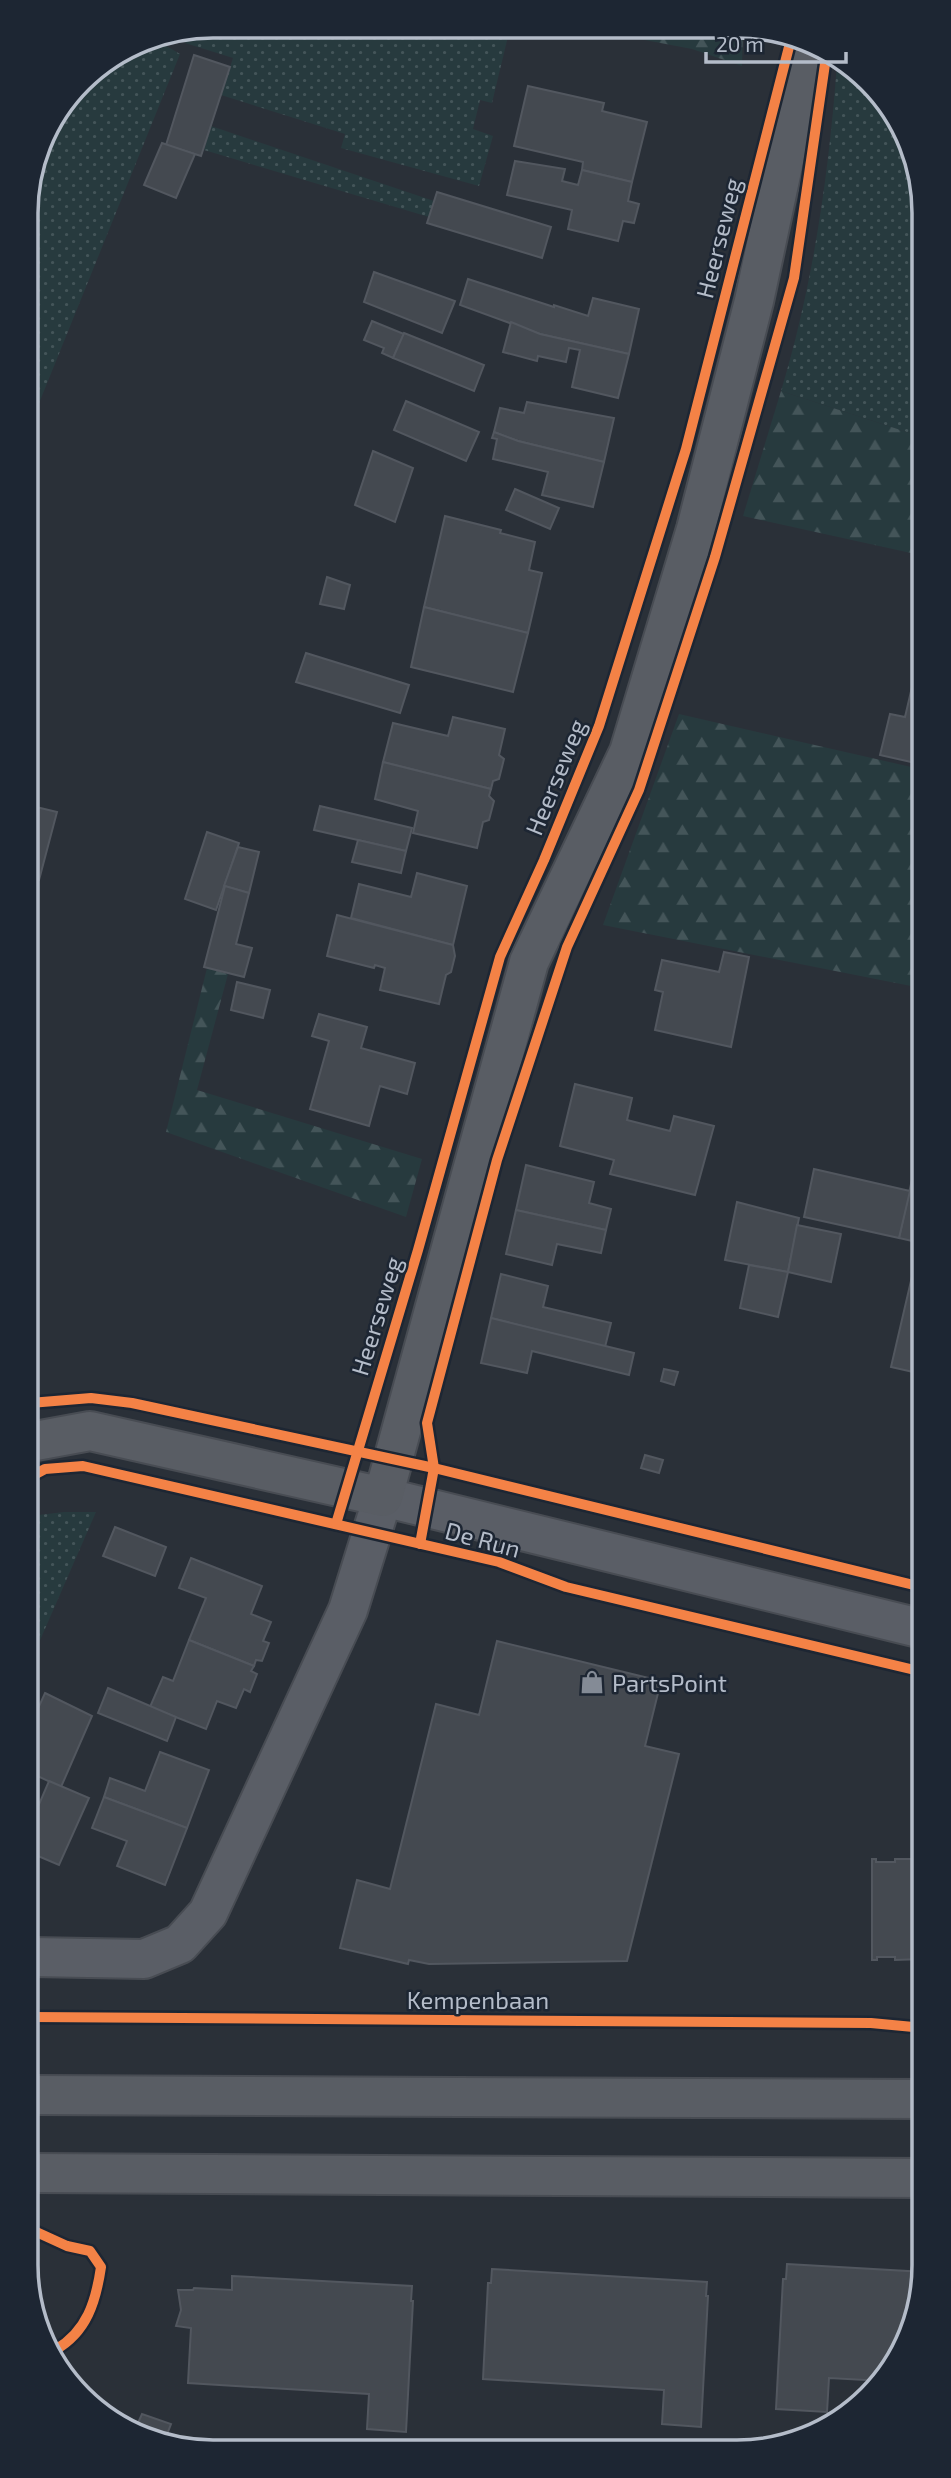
<svg xmlns="http://www.w3.org/2000/svg" width="951" height="2478" font-family="'Exo 2',sans-serif">
  <style>
    .grass { fill: url(#grass-dots) }
    .forest { fill: url(#forest-firs) }
    .building { fill: #444950; stroke: #52575f; stroke-width: 2 }
    .lines { fill: none; stroke-linecap: round; stroke-linejoin: round }
    .street-casing { stroke: #484c53; stroke-width: 42 }
    .secondary-casing { stroke: #484c53; stroke-width: 42 }
    .street { stroke: #5a5e66; stroke-width: 38 }
    .secondary { stroke: #595d64; stroke-width: 38 }
    .cycleway-casing { stroke: #1d2633; stroke-width: 15 }
    .cycleway { stroke: #f48246; stroke-width: 10 }
    .labels { text-anchor: middle; dominant-baseline: central; stroke-width: 5; stroke-linejoin: round; paint-order: stroke }
    .street-label { font-size: 24px; fill: #b4bcc9; stroke: #1d2633 }
    .poi-label { font-size: 24px; fill: #b4bcc9; stroke: #1d2633; text-anchor: start }
    .rim { fill: none; stroke: #b4bcc9; stroke-width: 3.5 }
  </style>
  <defs>
    <pattern id="grass-dots" width="8" height="8" patternUnits="userSpaceOnUse" patternTransform="scale(1.75)"><rect width="8" height="8" fill="#273a3e"/><path d="M2 2h.1M6 6h.1" fill="none" stroke="#445559" stroke-width="1.8" stroke-linecap="round"/></pattern>
    <pattern id="forest-firs" width="22" height="20" patternUnits="userSpaceOnUse" patternTransform="scale(1.75)"><rect width="22" height="20" fill="#273a3e"/><path d="M5 1l3.5 6h-7zM16 11l3.5 6h-7z" fill="#445559"/></pattern>
  </defs>
  <rect width="100%" height="100%" fill="#2a3038"/>
  <g class="grass">
    <polygon points="213,26 510,28 492,103 480,100 473,129 493,136 479,186 341,148 345,134 221,95 233,58 185,43 191,31"/>
    <polygon points="153,38 180,54 27,433 27,201 45,131 90,73 142,40"/>
    <path d="M837 63 870 81 918 165 919 436 781 391C813 285 829 174 837 63Z"/>
    <polygon points="211,126 434,201 429,217 204,150"/>
    <polygon points="64,1512 96,1512 31,1661 30,1516"/>
  </g>
  <g class="forest">
    <polygon points="587,29 743,30 742,66 692,49"/>
    <polygon points="781,391 919,436 920,555 743,516"/>
    <polygon points="679,714 920,769 921,988 603,925"/>
    <polygon points="207,968 228,974 197,1090 422,1159 406,1217 166,1132"/>
  </g>
  <g class="building">
    <polygon points="194,55 230,67 201,156 166,145"/>
    <polygon points="528,86 604,103 602,111 647,122 632,182 582,170 583,162 514,146"/>
    <polygon points="162,143 195,154 176,198 144,185"/>
    <polygon points="515,161 565,169 562,181 578,185 582,170 632,182 628,201 639,204 634,223 623,221 618,241 568,229 572,210 507,195"/>
    <polygon points="437,192 551,227 542,258 427,223"/>
    <polygon points="374,272 455,301 442,333 364,302"/>
    <polygon points="468,279 554,307 554,305 588,316 593,298 639,309 629,354 540,334 460,305"/>
    <polygon points="372,321 404,334 393,358 382,353 384,348 364,340"/>
    <polygon points="511,322 540,334 629,354 618,398 572,387 580,350 569,348 566,362 538,356 537,361 503,352"/>
    <polygon points="404,333 484,365 474,391 393,358"/>
    <polygon points="406,401 479,432 466,461 394,430"/>
    <polygon points="527,402 614,418 604,462 518,441 494,432 500,408 524,413"/>
    <polygon points="494,432 518,441 604,462 593,507 542,495 548,472 493,459 497,439 492,438"/>
    <polygon points="373,451 413,468 395,522 355,505"/>
    <polygon points="515,489 559,508 550,529 506,510"/>
    <polygon points="445,516 501,530 500,533 535,542 529,570 542,573 528,633 424,607"/>
    <polygon points="327,577 350,585 344,609 320,604"/>
    <polygon points="424,607 528,633 513,692 411,667"/>
    <polygon points="306,653 409,685 400,713 296,682"/>
    <polygon points="912,687 920,689 920,764 880,755 890,714 905,717"/>
    <polygon points="453,717 505,729 499,755 504,759 499,779 493,781 491,789 383,762 393,723 448,736"/>
    <polygon points="383,762 491,789 489,796 494,801 489,820 483,822 477,848 413,833 418,811 375,799"/>
    <polygon points="28,805 57,812 39,880 29,878"/>
    <polygon points="320,806 412,828 406,851 314,830"/>
    <polygon points="207,832 239,843 216,910 185,899"/>
    <polygon points="358,840 406,851 401,873 352,862"/>
    <polygon points="238,847 259,852 249,893 224,886"/>
    <polygon points="417,873 467,886 453,945 351,918 359,884 411,897"/>
    <polygon points="225,886 249,893 236,944 252,948 244,977 204,967"/>
    <polygon points="337,915 453,945 455,956 451,972 446,975 439,1004 380,990 385,968 375,965 374,968 327,956"/>
    <polygon points="724,952 749,957 731,1047 655,1030 663,992 655,990 662,960 719,972"/>
    <polygon points="237,982 270,990 263,1018 231,1010"/>
    <polygon points="319,1014 367,1027 361,1048 415,1063 407,1094 380,1086 369,1126 310,1109 329,1041 312,1036"/>
    <polygon points="575,1084 632,1098 627,1120 670,1131 674,1116 714,1126 695,1195 610,1174 614,1160 560,1146"/>
    <polygon points="921,1139 921,1243 899,1238"/>
    <polygon points="526,1165 594,1182 589,1203 611,1209 606,1230 516,1210"/>
    <polygon points="814,1169 910,1191 899,1238 804,1217"/>
    <polygon points="737,1202 799,1218 788,1272 725,1260"/>
    <polygon points="516,1210 606,1230 601,1253 557,1244 552,1265 506,1254"/>
    <polygon points="797,1225 841,1234 831,1282 788,1272"/>
    <polygon points="920,1242 921,1243 922,1374 891,1367"/>
    <polygon points="749,1265 788,1272 778,1317 740,1308"/>
    <polygon points="501,1274 548,1286 543,1307 611,1323 605,1347 491,1318"/>
    <polygon points="491,1318 634,1353 629,1375 532,1351 527,1373 481,1363"/>
    <polygon points="664,1369 678,1372 674,1385 661,1381"/>
    <polygon points="645,1455 663,1460 659,1473 641,1468"/>
    <polygon points="115,1527 166,1547 155,1576 103,1556"/>
    <polygon points="191,1558 262,1586 251,1614 271,1622 263,1641 269,1643 262,1661 256,1660 254,1666 189,1640 206,1598 179,1588"/>
    <polygon points="189,1640 254,1666 251,1671 257,1674 250,1692 244,1689 236,1708 217,1701 206,1729 150,1707 163,1677 173,1681"/>
    <polygon points="497,1641 661,1681 645,1746 679,1754 627,1961 429,1964 409,1960 408,1964 340,1948 357,1880 390,1889 436,1704 479,1715"/>
    <polygon points="108,1688 176,1717 167,1741 98,1713"/>
    <polygon points="45,1693 92,1716 61,1787 31,1773 31,1724"/>
    <polygon points="160,1752 209,1770 187,1828 104,1797 110,1778 145,1791"/>
    <polygon points="49,1781 89,1798 59,1865 31,1853 31,1823"/>
    <polygon points="104,1797 187,1828 165,1885 117,1866 127,1841 92,1828"/>
    <polygon points="872,1859 876,1859 876,1862 895,1862 895,1859 923,1859 923,1959 895,1960 895,1957 877,1957 877,1960 872,1960"/>
    <polygon points="787,2264 924,2272 886,2379 884,2381 829,2378 827,2412 776,2409 783,2279 786,2279"/>
    <polygon points="492,2269 707,2282 706,2296 708,2296 701,2427 662,2424 664,2390 483,2379 488,2283 491,2283"/>
    <polygon points="232,2276 412,2286 411,2301 413,2301 406,2432 367,2429 369,2394 188,2383 191,2328 176,2326 181,2310 178,2290 193,2290 194,2288 232,2290"/>
    <polygon points="96,2408 138,2423 142,2414 171,2424 164,2442"/>
  </g>
  <g class="lines">
    <g class="street-casing">
      <polyline id="street" points="32,1957 144,1959 180,1944 208,1913 348,1610 383,1497 923,1629"/>
    </g>
    <g class="secondary-casing">
      <g id="secondary">
        <polyline points="30,1442 90,1431 383,1497 529,962 629,752 696,529 754,301 808,48"/>
        <polyline points="32,2095 924,2099"/>
        <polyline points="32,2173 924,2178"/>
      </g>
    </g>
    <use href="#street" class="street"/>
    <use href="#secondary" class="secondary"/>
    <g class="cycleway-casing">
      <g id="cycleway">
        <polyline points="30,1403 91,1398 132,1403 434,1468 922,1587"/>
        <polyline points="30,1477 45,1469 83,1466 499,1562 566,1587 923,1672"/>
        <polyline points="336,1524 418,1250 500,957 544,860 599,726 686,449 791,39"/>
        <polyline points="420,1544 434,1468 427,1423 497,1160 567,947 639,790 715,557 794,278 826,57"/>
        <polyline points="32,2017 871,2023 924,2028"/>
        <path d="M32 2230 67 2246 90 2251 101 2267C96 2301 87 2332 55 2350"/>
      </g>
    </g>
    <use href="#cycleway" class="cycleway"/>
  </g>
  <defs>
    <g id="shop-bare" transform="scale(1.89)"><path d="M-5-2.5h2.3a2.7 3.5 0 0 1 5.4 0H5L5.5 6h-11ZM-1.5-2.5h3a1.5 2.3 0 0 0-3 0Z" fill="#848b96" stroke="#1d2633" stroke-width="2.5" paint-order="stroke"/></g>
  </defs>
  <g fill-rule="evenodd">
    <use href="#shop-bare" x="592" y="1682"/>
  </g>
  <g class="labels">
    <g class="street-label">
      <text transform="translate(718 238) rotate(-76)">Heerseweg</text>
      <text transform="translate(555 777) rotate(-68)">Heerseweg</text>
      <text transform="translate(376 1316) rotate(-73)">Heerseweg</text>
      <text transform="translate(483 1539) rotate(15)">De Run</text>
      <text x="478" y="1999">Kempenbaan</text>
    </g>
    <g class="poi-label">
      <text x="612" y="1682">PartsPoint</text>
    </g>
  </g>
  <path d="M0 0H951V2478H0ZM213 38H737A175 175 0 0 1 912 213V2265A175 175 0 0 1 737 2440H213A175 175 0 0 1 38 2265V213A175 175 0 0 1 213 38Z" fill="#1d2633" fill-rule="evenodd"/>
  <path class="rim" d="M213 38H737A175 175 0 0 1 912 213V2265A175 175 0 0 1 737 2440H213A175 175 0 0 1 38 2265V213A175 175 0 0 1 213 38Z"/>
  <path d="M706 52v10h140v-10" fill="none" stroke="#b4bcc9" stroke-width="3.5"/>
  <text x="716" y="52" font-size="21" fill="#b4bcc9" stroke="#1d2633" stroke-width="5" paint-order="stroke">20 m</text>
</svg>
